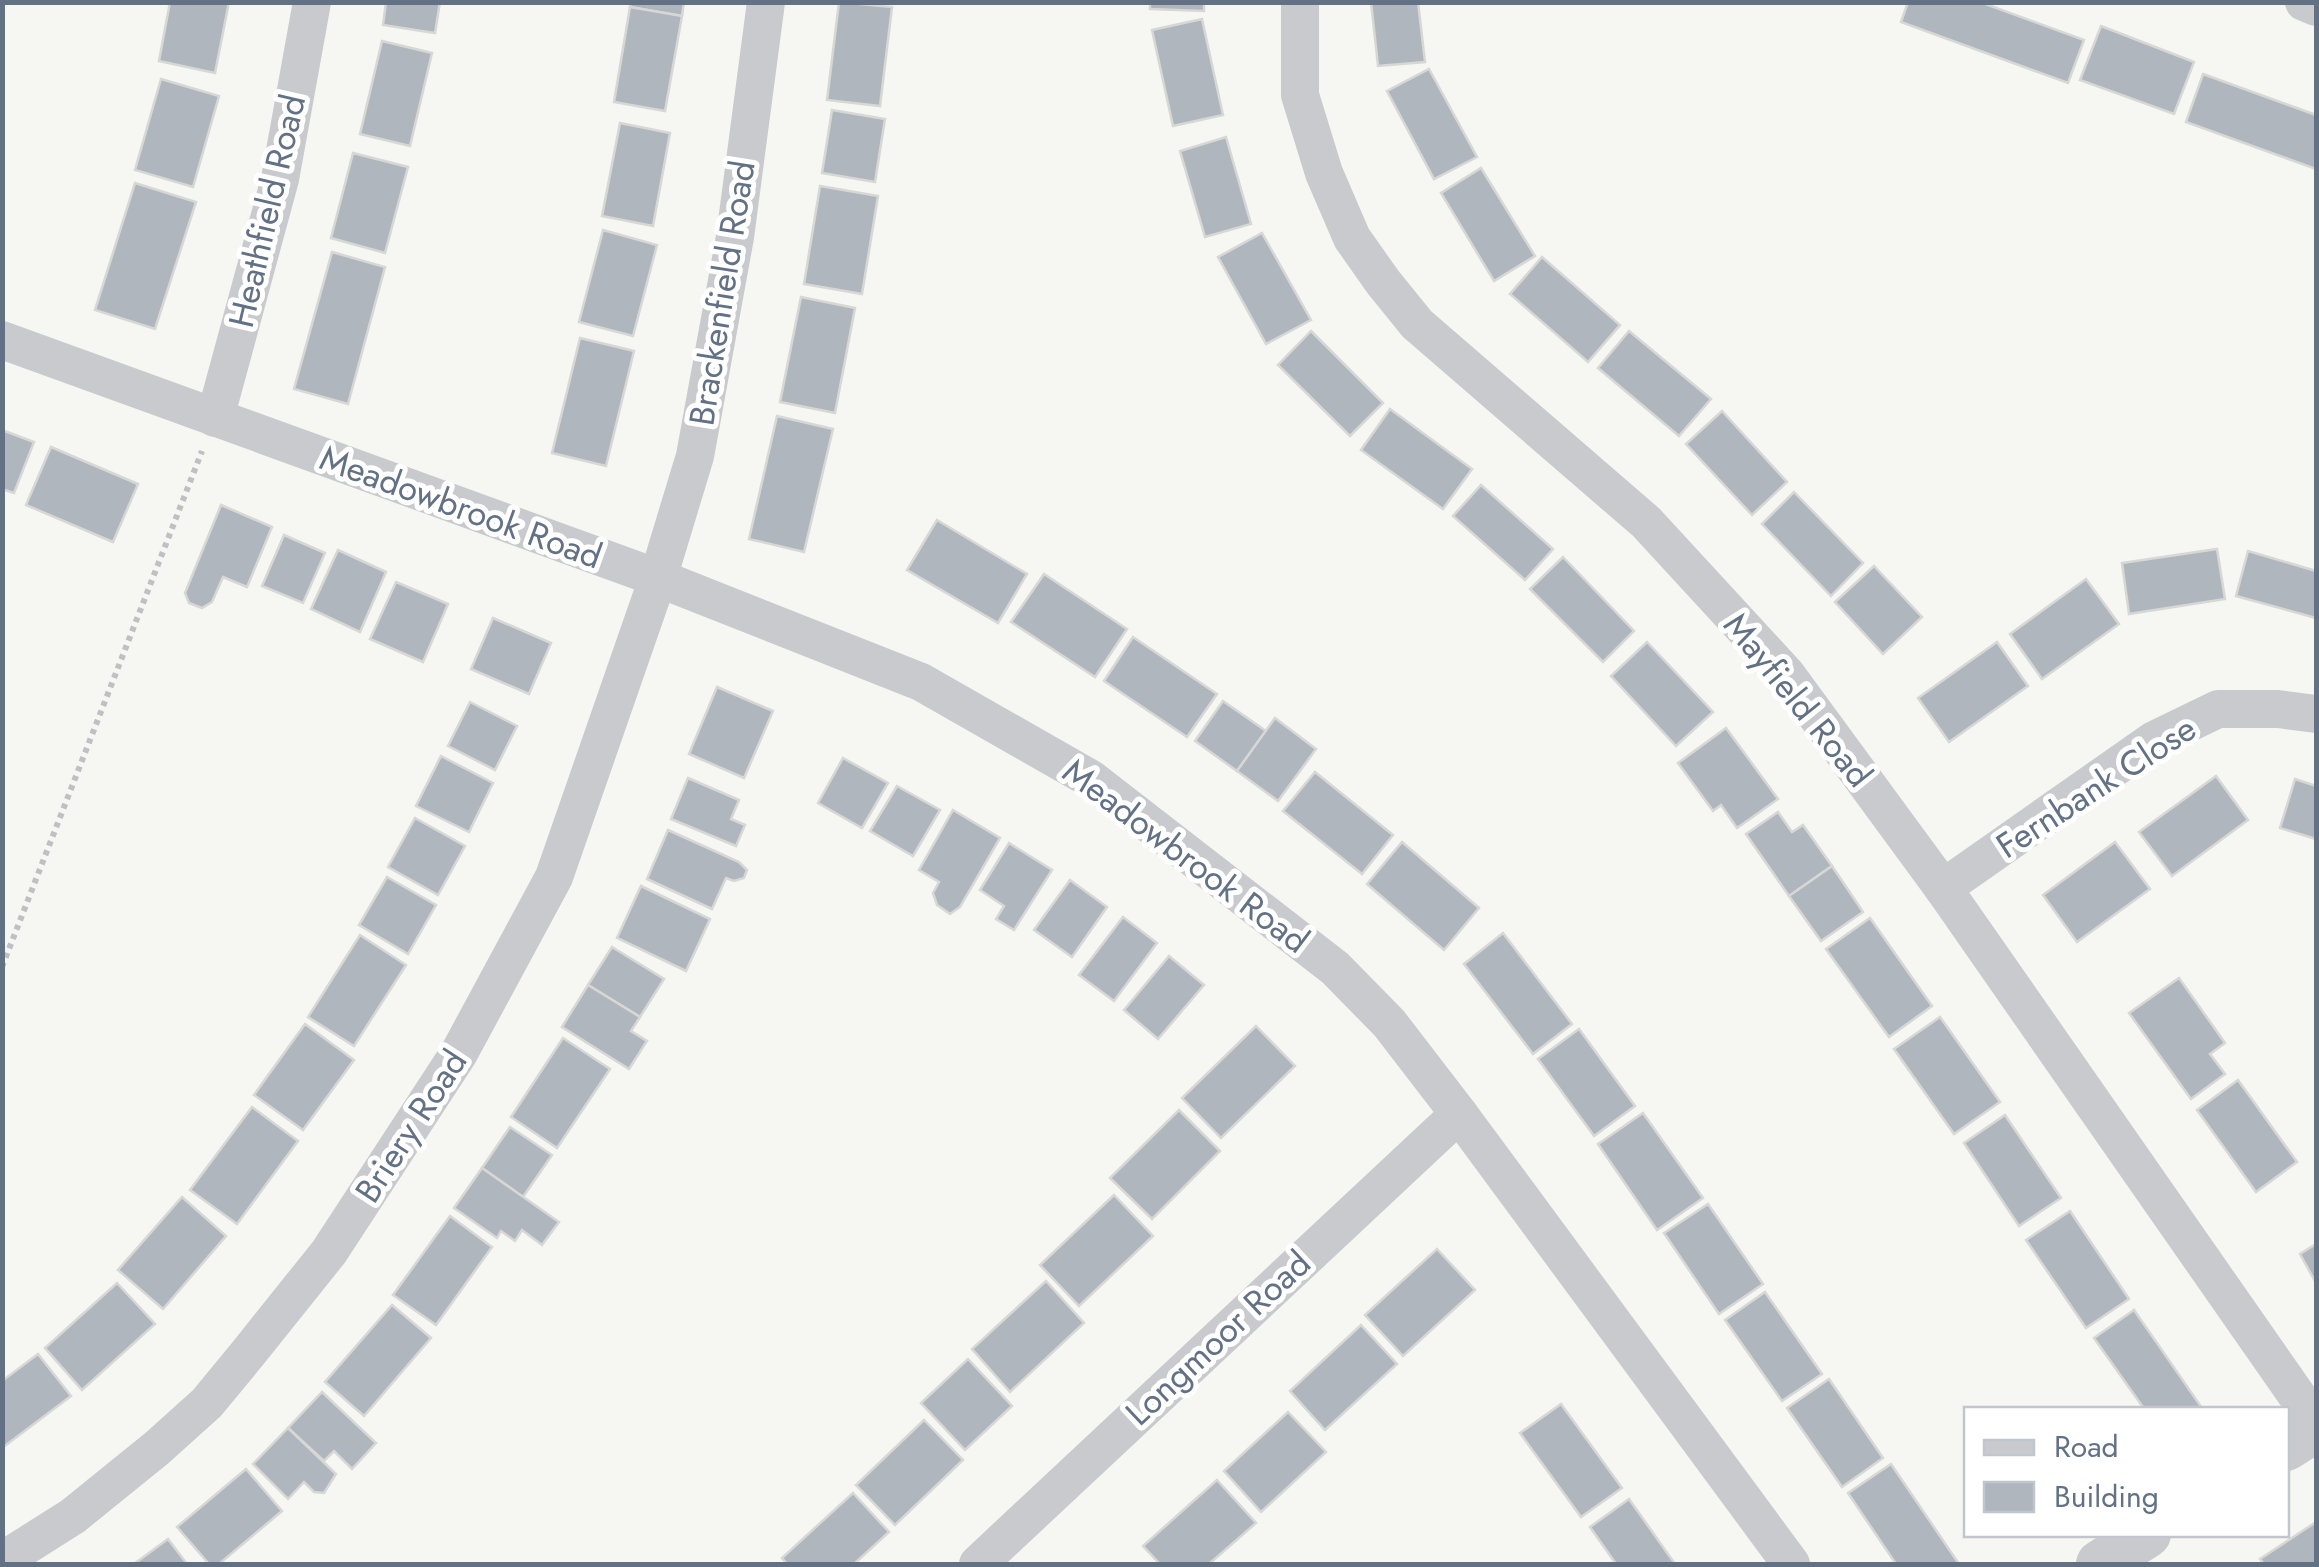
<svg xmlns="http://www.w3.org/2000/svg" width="2319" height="1567" font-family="Jost,sans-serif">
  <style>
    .building { fill: #b0b6bd; stroke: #d7d8d5; stroke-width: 2.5 }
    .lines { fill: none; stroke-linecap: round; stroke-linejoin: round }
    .path { stroke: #bfc0c3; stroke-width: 6; stroke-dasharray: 5 5; stroke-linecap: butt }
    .minor { stroke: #c8cace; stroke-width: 38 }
    .tertiary { stroke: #c8cace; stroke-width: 48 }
    .labels { text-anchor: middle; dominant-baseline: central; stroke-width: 10; stroke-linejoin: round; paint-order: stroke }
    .street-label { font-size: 35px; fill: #637185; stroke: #fff }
  </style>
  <rect width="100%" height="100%" fill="#f6f6f2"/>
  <g class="building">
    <polygon points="170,2 229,2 215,73 159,61"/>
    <polygon points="386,2 440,2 435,33 383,25"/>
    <polygon points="631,2 684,2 682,16 630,7"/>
    <polygon points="839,2 892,7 880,106 827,100"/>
    <polygon points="1150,2 1204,2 1204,11 1150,9"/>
    <polygon points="1371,2 1418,2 1425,62 1378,66"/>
    <polygon points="1908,2 1980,2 2084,40 2068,83 1901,22"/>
    <polygon points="630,7 682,16 665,111 614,102"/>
    <polygon points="1202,19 1223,115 1173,126 1152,30"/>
    <polygon points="2101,26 2194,62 2174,114 2080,80"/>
    <polygon points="382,41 432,53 410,146 360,134"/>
    <polygon points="1429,69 1477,157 1434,179 1387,91"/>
    <polygon points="2203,74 2316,115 2316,169 2186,122"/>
    <polygon points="161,79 219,96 193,187 135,170"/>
    <polygon points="832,110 885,119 875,182 822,173"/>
    <polygon points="620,123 670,133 653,226 602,216"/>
    <polygon points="1226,137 1251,224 1205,237 1180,151"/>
    <polygon points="353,153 408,167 385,253 331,238"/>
    <polygon points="1481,168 1535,256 1494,281 1441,193"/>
    <polygon points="135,183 196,202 155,329 95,310"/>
    <polygon points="820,186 878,196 862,294 804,284"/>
    <polygon points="603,230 657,245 633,336 579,322"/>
    <polygon points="1262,233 1311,320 1266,344 1218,257"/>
    <polygon points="332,252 385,267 348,404 294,389"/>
    <polygon points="1542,257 1620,325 1588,362 1510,294"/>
    <polygon points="801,297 855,308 835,413 780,402"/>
    <polygon points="1311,331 1383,403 1350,436 1278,365"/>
    <polygon points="1629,331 1711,399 1679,436 1598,368"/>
    <polygon points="580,338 634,351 606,466 552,453"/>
    <polygon points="1390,409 1472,469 1443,509 1361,450"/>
    <polygon points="1722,411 1787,482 1752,515 1686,444"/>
    <polygon points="777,416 833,429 804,552 749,539"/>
    <polygon points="2,430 34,442 14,493 2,489"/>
    <polygon points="51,447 138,484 113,542 26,505"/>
    <polygon points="1481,485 1553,549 1525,580 1453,516"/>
    <polygon points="1794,492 1863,563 1831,596 1762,524"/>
    <polygon points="221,505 272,527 247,587 223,577 212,602 202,608 189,603 185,593"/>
    <polygon points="937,520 1027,574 998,623 907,570"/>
    <polygon points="284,535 325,553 303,603 262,586"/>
    <polygon points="2217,549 2225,599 2129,614 2122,563"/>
    <polygon points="338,550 386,572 360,632 311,609"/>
    <polygon points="2248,551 2316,571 2316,618 2236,596"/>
    <polygon points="1563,557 1634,631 1603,662 1530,589"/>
    <polygon points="1874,566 1922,617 1883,654 1835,602"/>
    <polygon points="1044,574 1127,629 1095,677 1011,622"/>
    <polygon points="2086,579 2119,624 2042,679 2010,634"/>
    <polygon points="396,582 448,604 423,662 370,639"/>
    <polygon points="493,618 551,643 529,694 471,669"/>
    <polygon points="1133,637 1217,694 1187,737 1104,681"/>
    <polygon points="1647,642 1713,712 1676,746 1611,676"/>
    <polygon points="1997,642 2028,686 1949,742 1918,698"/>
    <polygon points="717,687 773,711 744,778 689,754"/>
    <polygon points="1223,701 1266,731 1237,771 1195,741"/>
    <polygon points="470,702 517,726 495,770 448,746"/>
    <polygon points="1275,718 1316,749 1278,801 1237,771"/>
    <polygon points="1726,728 1778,799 1737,828 1721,805 1713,811 1678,763"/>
    <polygon points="441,756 493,783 469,832 416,806"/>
    <polygon points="843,758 888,783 862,828 818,803"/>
    <polygon points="1315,772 1393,835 1362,874 1283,811"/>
    <polygon points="2216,776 2248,820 2172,876 2139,832"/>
    <polygon points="688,778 739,800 731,819 745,825 736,846 671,819"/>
    <polygon points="2295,779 2316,786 2316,839 2280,828"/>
    <polygon points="897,786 940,810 913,856 870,831"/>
    <polygon points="953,810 1000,838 960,907 950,914 937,905 933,893 939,882 919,870"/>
    <polygon points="1778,812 1792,832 1803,825 1832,866 1789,896 1746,834"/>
    <polygon points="415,818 465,846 438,895 388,867"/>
    <polygon points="668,830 739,862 747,870 744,878 734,881 726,878 712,909 647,879"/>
    <polygon points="1402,842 1479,908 1444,950 1367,884"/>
    <polygon points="2115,842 2150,889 2077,942 2043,895"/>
    <polygon points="1009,843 1052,870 1014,930 996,919 1004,906 980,890"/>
    <polygon points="1832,866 1863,912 1821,941 1789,896"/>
    <polygon points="387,877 436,905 408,954 359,925"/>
    <polygon points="1070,880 1107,907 1072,957 1034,930"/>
    <polygon points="641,886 710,919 686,971 617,938"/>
    <polygon points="1123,917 1157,943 1114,1001 1079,975"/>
    <polygon points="1870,918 1932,1006 1889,1037 1826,949"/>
    <polygon points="1503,933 1572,1024 1533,1054 1464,964"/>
    <polygon points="360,935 406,965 354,1046 308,1017"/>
    <polygon points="612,947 664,979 640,1017 588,985"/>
    <polygon points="1169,956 1204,985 1158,1039 1124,1010"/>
    <polygon points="2179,978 2225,1043 2210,1054 2225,1074 2191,1099 2129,1013"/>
    <polygon points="588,985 640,1017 631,1031 647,1041 629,1069 562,1027"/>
    <polygon points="1940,1017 2000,1102 1954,1134 1894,1049"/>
    <polygon points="305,1024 354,1060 303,1130 254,1095"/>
    <polygon points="1256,1026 1295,1066 1221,1138 1182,1098"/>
    <polygon points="1579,1029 1635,1106 1594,1136 1538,1059"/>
    <polygon points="563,1038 610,1069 557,1148 511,1117"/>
    <polygon points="2238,1080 2297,1162 2256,1192 2197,1110"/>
    <polygon points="252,1107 298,1141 237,1224 190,1190"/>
    <polygon points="1179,1110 1220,1151 1152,1219 1110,1178"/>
    <polygon points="1643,1113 1703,1198 1657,1230 1598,1144"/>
    <polygon points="2005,1115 2061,1198 2019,1226 1964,1143"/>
    <polygon points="510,1127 552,1155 523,1197 482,1168"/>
    <polygon points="482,1168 559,1222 542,1245 522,1230 515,1241 501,1231 497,1238 454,1208"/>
    <polygon points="1114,1195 1153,1236 1079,1306 1040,1265"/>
    <polygon points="182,1197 226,1236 163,1309 118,1270"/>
    <polygon points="1708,1204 1763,1284 1719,1314 1664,1233"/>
    <polygon points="2070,1211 2129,1299 2086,1328 2026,1240"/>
    <polygon points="450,1216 492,1247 436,1325 393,1295"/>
    <polygon points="2316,1244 2316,1283 2300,1254"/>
    <polygon points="1437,1249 1475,1290 1403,1356 1365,1315"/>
    <polygon points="1046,1281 1084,1323 1010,1392 972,1349"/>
    <polygon points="117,1283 155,1324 82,1390 45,1348"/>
    <polygon points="1765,1292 1822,1374 1782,1401 1725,1320"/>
    <polygon points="392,1305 431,1338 364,1416 325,1382"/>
    <polygon points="2134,1310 2202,1408 2200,1410 2145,1410 2094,1338"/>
    <polygon points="1361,1325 1397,1364 1325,1430 1290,1391"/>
    <polygon points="38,1354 71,1396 2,1448 2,1381"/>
    <polygon points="968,1359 1012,1406 965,1450 921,1403"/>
    <polygon points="1829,1379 1883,1458 1842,1487 1787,1408"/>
    <polygon points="322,1392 376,1443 352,1469 334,1451 324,1461 288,1428"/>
    <polygon points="1561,1404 1622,1488 1581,1517 1520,1433"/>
    <polygon points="1288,1412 1326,1452 1261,1512 1224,1471"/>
    <polygon points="924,1420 963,1460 895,1525 856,1485"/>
    <polygon points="288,1428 336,1474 324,1493 314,1492 304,1482 288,1499 253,1464"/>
    <polygon points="1891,1464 1959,1564 1896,1564 1848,1493"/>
    <polygon points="246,1469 282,1511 219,1564 209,1564 177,1527"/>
    <polygon points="1217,1480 1256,1523 1209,1564 1160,1564 1143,1546"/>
    <polygon points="853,1493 889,1532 854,1564 787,1564 782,1558"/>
    <polygon points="1629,1499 1675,1564 1616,1564 1590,1527"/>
    <polygon points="2316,1522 2316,1564 2264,1564 2260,1559"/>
    <polygon points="168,1539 187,1564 134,1564"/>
  </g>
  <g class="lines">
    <polyline class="path" points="2,967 202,451"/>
    <g class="minor">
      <polyline points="1300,2 1300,95 1324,173 1352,238 1383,282 1417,324 1646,522 1786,674 1943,888 2316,1423"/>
      <polyline points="2304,2 2316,7"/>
      <polyline points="2,340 658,578 921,682 1091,779 1335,968 1389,1023 1459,1114 1791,1564"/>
      <polyline points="215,418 280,179 312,2"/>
      <polyline points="1943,888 2154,740 2218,709 2278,709 2316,714"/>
      <polyline points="2,1561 73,1516 157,1448 207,1403 249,1352 329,1252 459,1053 554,877 658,578 695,456 735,237 766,2"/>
      <polyline points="978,1564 1459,1114"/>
    </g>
    <g class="tertiary">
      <polyline points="2286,1447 2316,1428"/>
      <polyline points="2100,1564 2147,1534"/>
    </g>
  </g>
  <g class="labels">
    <g class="street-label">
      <text transform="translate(267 211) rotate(-77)">Heathfield Road</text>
      <text transform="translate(722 293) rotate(-81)">Brackenfield Road</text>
      <text transform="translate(461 507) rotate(20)">Meadowbrook Road</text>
      <text transform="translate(1798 700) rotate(51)">Mayfield Road</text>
      <text transform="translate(2096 787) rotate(-33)">Fernbank Close</text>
      <text transform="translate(1186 856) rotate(37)">Meadowbrook Road</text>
      <text transform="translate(411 1126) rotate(-57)">Briery Road</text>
      <text transform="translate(1218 1338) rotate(-43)">Longmoor Road</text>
    </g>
  </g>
  <rect width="2319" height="1567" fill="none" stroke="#637185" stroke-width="10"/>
  <rect x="1964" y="1407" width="325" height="130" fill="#ffffff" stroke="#c1c6ce" stroke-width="2.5"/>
  <rect x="1984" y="1440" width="50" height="15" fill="#c8cace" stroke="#c1c6ce" stroke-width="2.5"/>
  <text x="2054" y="1457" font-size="30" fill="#637185">Road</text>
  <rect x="1984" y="1482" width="50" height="30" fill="#b0b6bd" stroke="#c1c6ce" stroke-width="2.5"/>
  <text x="2054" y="1507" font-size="30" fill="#637185">Building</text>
</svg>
